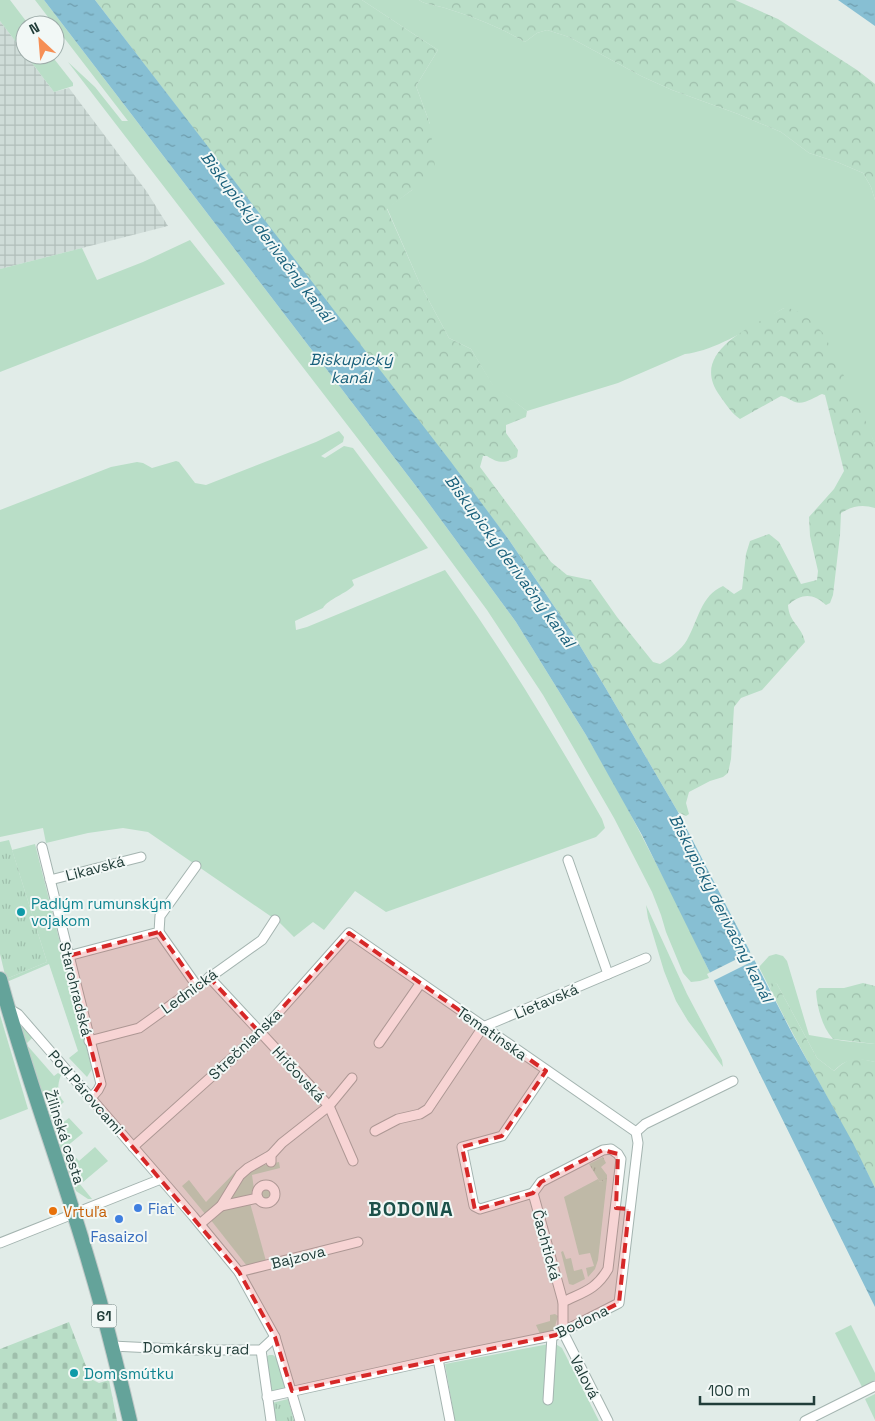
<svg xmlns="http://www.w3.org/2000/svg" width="875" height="1421" font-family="'Space Grotesk',sans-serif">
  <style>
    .industrial { fill: url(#industrial-grid) }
    .green { fill: #b9dec7 }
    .forest { fill: url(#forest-crowns) }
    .cemetery { fill: url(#cemetery-stones) }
    .park { fill: url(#park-tufts) }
    .water { fill: url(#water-ripples) }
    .pier { fill: #e1ece8 }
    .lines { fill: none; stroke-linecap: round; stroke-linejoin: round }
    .minor-casing { stroke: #a4b4b0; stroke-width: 11 }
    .primary-casing { stroke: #c1c9c8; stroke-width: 16 }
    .minor { stroke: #fff; stroke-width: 9 }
    .primary { stroke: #64a39a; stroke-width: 14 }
    .marked { fill: #d62828; fill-opacity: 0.2; stroke: #d62828; stroke-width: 4; stroke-dasharray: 10 6; stroke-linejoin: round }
    .culture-dot { fill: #0f9aa8; stroke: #f2f8f6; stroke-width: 2 }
    .shop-dot { fill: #3f7fe0; stroke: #f2f8f6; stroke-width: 2 }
    .food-dot { fill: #e8710a; stroke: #f2f8f6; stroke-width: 2 }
    .labels { text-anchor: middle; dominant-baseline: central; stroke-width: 4; stroke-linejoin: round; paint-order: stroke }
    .shield { fill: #f2f8f6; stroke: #607572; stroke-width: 1 }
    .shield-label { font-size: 14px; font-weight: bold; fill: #213d39 }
    .street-label { font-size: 15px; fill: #213d39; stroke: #f2f8f6 }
    .culture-label { font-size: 15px; fill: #0d838f; stroke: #f2f8f6; text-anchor: start }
    .shop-label { font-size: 15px; fill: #366cbe; stroke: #f2f8f6; text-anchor: start }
    .food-label { font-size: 15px; fill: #c56008; stroke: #f2f8f6; text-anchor: start }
    .water-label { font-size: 16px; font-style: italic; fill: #19607b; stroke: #f2f8f6 }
    .district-label { font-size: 20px; font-weight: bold; letter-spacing: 1px; fill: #1c5049; stroke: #f2f8f6 }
  </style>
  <defs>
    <pattern id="industrial-grid" width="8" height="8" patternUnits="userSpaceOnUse" patternTransform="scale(1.25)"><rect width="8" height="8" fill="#cfdcd8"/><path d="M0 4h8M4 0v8" fill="none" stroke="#b1beba"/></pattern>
    <pattern id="forest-crowns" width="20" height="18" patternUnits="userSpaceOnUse" patternTransform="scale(1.25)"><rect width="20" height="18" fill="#b9dec7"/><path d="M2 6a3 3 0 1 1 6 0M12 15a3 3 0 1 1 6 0" fill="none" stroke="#9fbfac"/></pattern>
    <pattern id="cemetery-stones" width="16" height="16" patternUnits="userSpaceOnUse" patternTransform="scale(1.25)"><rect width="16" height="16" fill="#b9dec7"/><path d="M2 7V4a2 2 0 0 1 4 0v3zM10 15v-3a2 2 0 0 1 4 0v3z" fill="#9fbfac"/></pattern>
    <pattern id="park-tufts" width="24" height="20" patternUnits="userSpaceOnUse" patternTransform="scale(1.25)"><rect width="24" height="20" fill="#b9dec7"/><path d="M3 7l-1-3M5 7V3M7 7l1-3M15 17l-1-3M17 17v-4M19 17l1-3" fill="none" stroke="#9fbfac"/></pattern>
    <pattern id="water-ripples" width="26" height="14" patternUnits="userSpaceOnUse" patternTransform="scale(1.25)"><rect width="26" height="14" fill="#87bfd3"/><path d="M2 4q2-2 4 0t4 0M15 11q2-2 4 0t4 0" fill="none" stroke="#6e9cac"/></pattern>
  </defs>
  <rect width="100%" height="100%" fill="#e1ece8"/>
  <polygon class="industrial" points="0,21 54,92 69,88 147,192 168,226 0,269"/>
  <g class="green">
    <polygon points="0,0 10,0 29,25 25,25 25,54 0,21"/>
    <polygon points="35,0 44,0 419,490 516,622 586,735 619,792 675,900 712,977 700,981 691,982 683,973 666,932 661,915 652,892 614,818 543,695 487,610 422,522 68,62 95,87 122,121 128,121"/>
    <path d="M362 0H419C426 5 436 5 445 8 473 17 500 27 525 42L537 33 547 30 569 37 641 76 672 90 738 114 781 132 809 153 837 162 863 173 871 187 875 200V444L847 384 784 308C758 324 715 351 685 354L618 383 527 411 493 386 471 349 449 338 420 284 387 208 412 190 430 124 416 86 438 50Z"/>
    <polygon points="26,55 51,55 73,83 73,86 54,92"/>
    <polygon points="190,240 225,284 0,372 0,269 82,248 97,280 143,262"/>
    <path d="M339 431 344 437 343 442 321 456 325 458 344 446 353 448 428 548 352 580 354 585C346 594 328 599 323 608L295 621 296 630 307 627 445 570C503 650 553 733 602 819L605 828 596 837 386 912 355 891 324 930 313 922 294 937 279 922 148 832 123 828 88 833 46 843 43 828 0 837V510L111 467 137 462 143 463 152 468 176 461 179 462 195 483 206 485 316 442Z"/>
    <polygon points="35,844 92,1069 87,1077 69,1058 78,1051 49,964 9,981 6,979 47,962 12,850"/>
    <polygon points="646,905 687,994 722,1060 723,1067 688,1021 676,1001 664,971 648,918"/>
    <path d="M776 954 783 956 787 961 809 1035 844 1041 875 1044V1062C858 1058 847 1057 834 1071L817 1058 777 984 773 983 771 984 770 989 759 967 769 956Z"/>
    <polygon points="0,1015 28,1109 0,1120"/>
    <path d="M16 1018 33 1037 26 1044 54 1076 58 1073 61 1075C57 1085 57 1094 64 1102L52 1113 61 1124 69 1118 83 1133 66 1147 79 1161 95 1147 108 1161 83 1182 82 1180 79 1183 92 1199H88L76 1191 22 1045Z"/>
    <polygon points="279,1162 280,1168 252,1175 254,1189 250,1197 224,1203 251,1168"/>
    <polygon points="237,1170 239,1172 215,1207 206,1215 182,1186 189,1180 206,1202"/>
    <polygon points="598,1179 600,1182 607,1179 598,1260 595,1269 588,1277 586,1268 594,1266 590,1253 579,1255 564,1197"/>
    <circle cx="266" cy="1193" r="6"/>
    <polygon points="250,1203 266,1261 247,1266 210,1219 223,1210"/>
    <polygon points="563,1251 566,1259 571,1258 574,1271 582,1269 585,1279 573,1285 569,1284 561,1252"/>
    <polygon points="555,1314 558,1316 554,1330 540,1334 536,1325 550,1321 550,1315"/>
    <polygon points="851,1325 875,1373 875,1380 862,1387 835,1333"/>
    <polygon points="554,1343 562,1348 599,1421 455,1421 445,1364"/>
    <polygon points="269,1355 273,1355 277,1358 285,1388 272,1392 270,1392 265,1361 266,1357"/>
    <polygon points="875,1394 875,1420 865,1399"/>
  </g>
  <g class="forest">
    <path d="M95 0H362L438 50 416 86 430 124 435 167 412 190 387 209 420 284 449 338 471 349 493 385 527 411 526 417 506 425V433L518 450 517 457C505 463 499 464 487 456H483L480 467 551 562 567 575 591 580 617 617 653 662 660 664C670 658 681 650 687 640 698 621 701 595 723 586L734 594 742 589 746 554 750 541 769 534 779 542 801 584 817 580 818 571 810 536 809 517 834 489 844 471 825 395 822 394C815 397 804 405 795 402 790 400 787 397 781 396L740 419C731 413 726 404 720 396 687 351 754 326 784 308L792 309 805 315 824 334 867 424 875 444V508C862 504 852 506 841 513L840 535 833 595 830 603 826 605C813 593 802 593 788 605 789 623 802 626 805 642L762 690 741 698 734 707 731 759 728 773 723 777 710 781 689 792 686 803 689 814 686 816 678 812 605 687 571 631 509 540Z"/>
    <path d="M419 0H735L778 19 857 70 875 84V200L871 187 863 173 837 162 809 153 781 132 738 114 672 90 641 76 569 37 547 30 537 33 525 42C500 27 473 17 445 8 436 5 426 5 419 0Z"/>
    <path d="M773 982 777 984 817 1058 834 1071C850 1056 855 1057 875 1062V1188C842 1121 803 1056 770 989L771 984Z"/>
    <path d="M863 983 875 986V1044L833 1039C822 1027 817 1007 816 991L819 988H844Z"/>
  </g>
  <polygon class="cemetery" points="69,1322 91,1379 99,1383 109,1380 117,1421 0,1421 0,1349"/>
  <g class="park">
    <polygon points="9,840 47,962 6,979 0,954 0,842"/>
    <polygon points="603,1157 606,1163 601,1167 607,1175 607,1179 600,1182 589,1164"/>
    <polygon points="288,1399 294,1421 274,1421 272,1403"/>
  </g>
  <g class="water">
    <polygon points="44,0 95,0 451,462 509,540 571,631 605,687 678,812 793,1035 853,1143 875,1188 875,1307 642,835 586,735 516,622 419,490"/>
    <polygon points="838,0 875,0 875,26"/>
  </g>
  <polygon class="pier" points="753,951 757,959 711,982 707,974"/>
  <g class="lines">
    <g class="minor-casing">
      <g id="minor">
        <polyline points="42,847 101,1084 98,1090 91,1098"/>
        <polyline points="568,860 608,974"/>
        <polyline points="50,880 141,857"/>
        <polyline points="159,932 197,986"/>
        <polyline points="68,956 159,932 160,916 196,866"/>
        <polyline points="209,977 329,1106 353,1161"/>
        <polyline points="8,1008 18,1014 193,1216 239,1272 275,1337 300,1421"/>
        <polyline points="89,1041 139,1028 262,940 275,920"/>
        <polyline points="379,1043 420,984"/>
        <polyline points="375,1131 398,1119 420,1114 428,1109 483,1027 646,958"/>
        <polyline points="133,1147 260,1033 349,933 636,1132"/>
        <polyline points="271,1162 271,1155 282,1143 329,1106 352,1078"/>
        <circle cx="266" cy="1194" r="9"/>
        <path d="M533 1193 541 1182 603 1150 611 1149 618 1154 621 1159 608 1269C596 1290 583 1292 563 1302"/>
        <polyline points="533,1193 563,1302 563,1332 608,1421"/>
        <polyline points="533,1193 480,1209 474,1206 462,1147 502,1136 546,1071"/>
        <polyline points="221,1206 258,1198"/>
        <polyline points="200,1224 221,1206 240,1175 248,1168 271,1155"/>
        <polyline points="0,1243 161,1179"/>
        <polyline points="239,1272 358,1242"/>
        <polyline points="112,1346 195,1350 261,1350 275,1337"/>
        <polyline points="261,1350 271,1421"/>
        <polyline points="438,1359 450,1421"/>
        <polyline points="267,1397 438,1359 556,1335 619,1303 638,1143 636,1132 645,1124 733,1081"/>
        <polyline points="548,1400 552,1336"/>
        <polyline points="805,1421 875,1386"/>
      </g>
    </g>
    <g class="primary-casing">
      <path id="primary" d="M0 979C26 1077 63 1172 91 1270 106 1320 118 1370 130 1421"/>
    </g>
    <use href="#minor" class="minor"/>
    <use href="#primary" class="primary"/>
  </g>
  <path class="marked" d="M159 932 197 986 209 977 260 1033 349 933 546 1071 502 1136 462 1147 475 1210 533 1193 541 1182 603 1150 618 1154 616 1208 629 1209 619 1303 556 1335 292 1391 275 1337 239 1272 91 1098 100 1084 68 956Z"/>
  <g class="culture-dot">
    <circle cx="21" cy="912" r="5"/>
    <circle cx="74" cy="1373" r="5"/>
  </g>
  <g class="shop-dot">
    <circle cx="138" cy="1208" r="5"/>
    <circle cx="119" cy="1219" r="5"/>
  </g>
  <circle class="food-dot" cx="53" cy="1211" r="5"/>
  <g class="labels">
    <rect class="shield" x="91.5" y="1304.5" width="25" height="23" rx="4"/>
    <g class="shield-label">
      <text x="104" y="1316">61</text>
    </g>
    <g class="street-label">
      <text transform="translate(95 868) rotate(-15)">Likavská</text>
      <text transform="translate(76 989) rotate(76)">Starohradská</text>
      <text transform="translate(189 991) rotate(-36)">Lednická</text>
      <text transform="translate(546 1001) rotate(-23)">Lietavská</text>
      <text transform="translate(492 1033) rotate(35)">Tematínska</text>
      <text transform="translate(245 1044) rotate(-44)">Strečnianska</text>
      <text transform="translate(299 1074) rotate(47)">Hričovská</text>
      <text transform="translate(86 1092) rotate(49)">Pod Párovcami</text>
      <text transform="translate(65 1137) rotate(72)">Žilinská cesta</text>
      <text transform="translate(547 1245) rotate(75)">Čachtická</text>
      <text transform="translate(298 1257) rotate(-14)">Bajzova</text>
      <text transform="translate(582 1321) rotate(-26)">Bodona</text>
      <text transform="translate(196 1348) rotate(1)">Domkársky rad</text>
      <text transform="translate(585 1377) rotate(63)">Valová</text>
    </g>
    <g class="culture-label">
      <text x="31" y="903">Padlým rumunským<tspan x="31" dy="17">vojakom</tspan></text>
      <text x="84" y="1373">Dom smútku</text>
    </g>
    <g class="shop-label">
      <text x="148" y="1208">Fiat</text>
      <text x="119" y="1236" text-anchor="middle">Fasaizol</text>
    </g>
    <g class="food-label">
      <text x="63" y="1211">Vrtuľa</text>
    </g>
    <g class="water-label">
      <text transform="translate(267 237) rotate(53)">Biskupický derivačný kanál</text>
      <text x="351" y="359">Biskupický<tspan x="351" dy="18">kanál</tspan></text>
      <text transform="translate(510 561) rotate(54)">Biskupický derivačný kanál</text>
      <text transform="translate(721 908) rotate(63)">Biskupický derivačný kanál</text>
    </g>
    <g class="district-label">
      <text x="411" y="1209">BODONA</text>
    </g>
  </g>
  <g transform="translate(40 40) rotate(334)"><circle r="24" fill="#f2f8f6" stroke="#9eadaa"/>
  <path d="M0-4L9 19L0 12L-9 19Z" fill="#f68f55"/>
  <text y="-8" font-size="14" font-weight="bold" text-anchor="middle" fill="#213d39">N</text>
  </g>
  <path d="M700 1396v8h114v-8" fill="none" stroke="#213d39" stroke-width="2.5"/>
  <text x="708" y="1396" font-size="15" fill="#213d39" stroke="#f2f8f6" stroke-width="4" paint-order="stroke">100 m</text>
</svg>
